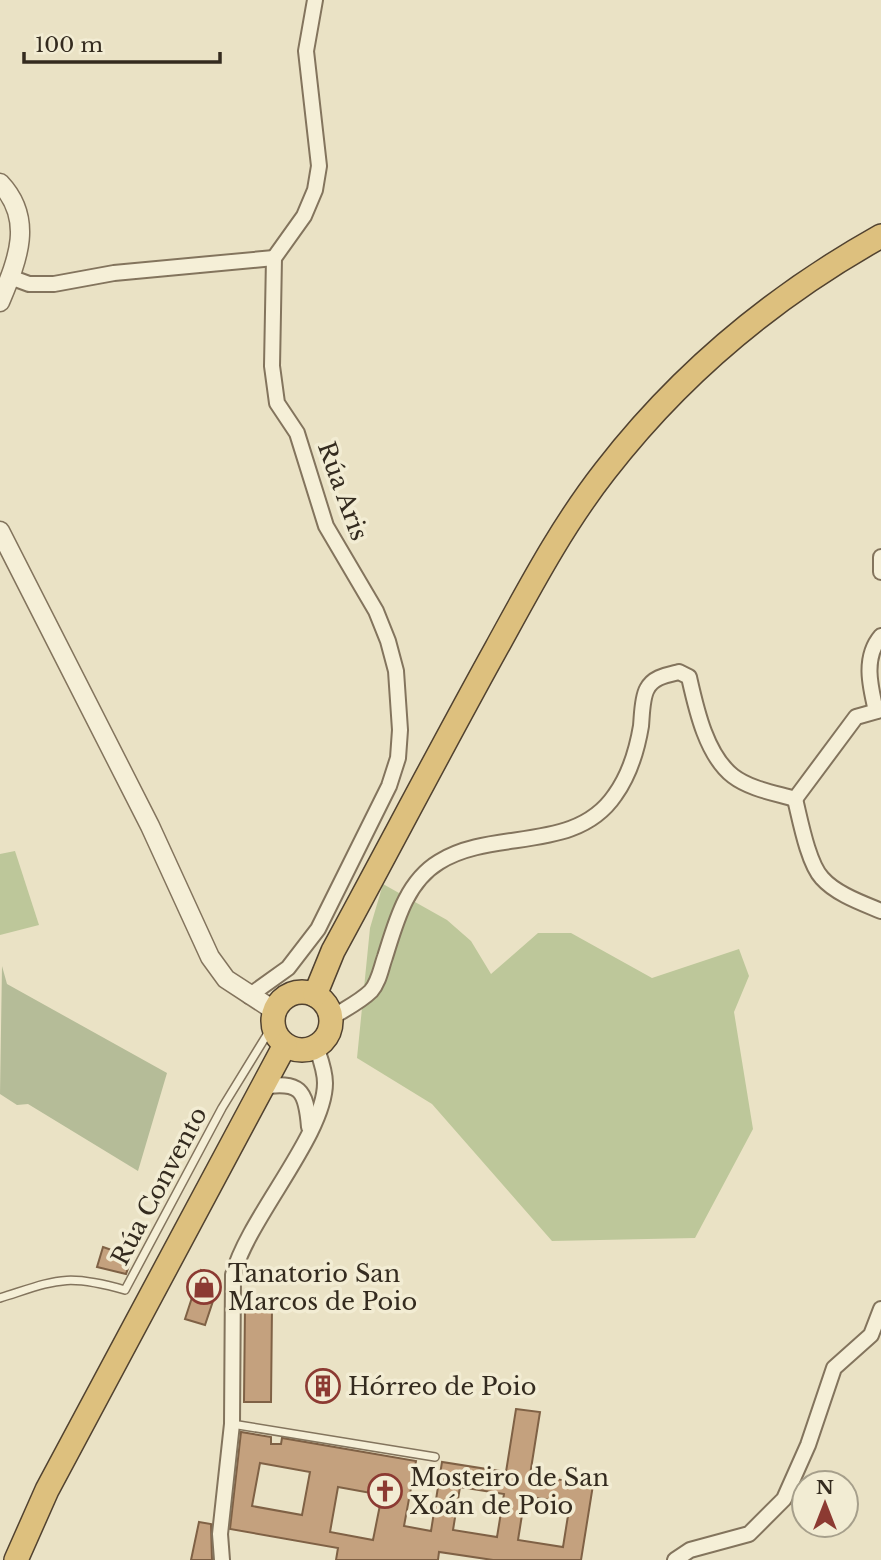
<svg xmlns="http://www.w3.org/2000/svg" width="881" height="1560" font-family="'Libre Baskerville',serif">
  <style>
    .green { fill: #bdc79a }
    .cemetery { fill: #b5bc98 }
    .building { fill: #c4a17e; stroke: #7f6145; stroke-width: 2; fill-rule: evenodd }
    .lines { fill: none; stroke-linecap: round; stroke-linejoin: round }
    .service-casing { stroke: #83745d; stroke-width: 10 }
    .minor-casing { stroke: #83745d; stroke-width: 18 }
    .tertiary-casing { stroke: #83745d; stroke-width: 21 }
    .trunk-casing { stroke: #514230; stroke-width: 26 }
    .service { stroke: #f5efd7; stroke-width: 7 }
    .minor { stroke: #f5efd7; stroke-width: 14 }
    .tertiary { stroke: #f5efd7; stroke-width: 18 }
    .trunk { stroke: #ddc07e; stroke-width: 23 }
    .labels { text-anchor: middle; dominant-baseline: central; stroke-width: 7; stroke-linejoin: round; paint-order: stroke }
    .street-label { font-size: 24px; fill: #342b1f; stroke: #f2ecd3 }
    .poi-label { font-size: 24px; fill: #342b1f; stroke: #f2ecd3; text-anchor: start }
  </style>
  <rect width="100%" height="100%" fill="#eae2c5"/>
  <g class="green">
    <polygon points="15,851 39,925 0,935 0,854"/>
    <polygon points="383,884 447,920 471,941 491,974 538,933 571,933 652,978 739,949 749,976 734,1012 753,1129 695,1238 552,1241 432,1104 357,1058 370,928"/>
  </g>
  <polygon class="cemetery" points="2,966 7,984 167,1073 138,1171 28,1104 17,1105 0,1094"/>
  <g class="building">
    <polygon points="103,1247 132,1257 126,1274 97,1267"/>
    <polygon points="201,1270 215,1275 208,1298 214,1298 205,1325 185,1319"/>
    <polygon points="245,1307 272,1307 271,1402 244,1402"/>
    <path d="M516 1409 540 1412 530 1475 593 1485 581 1560H493L439 1552 438 1560H336L338 1548 230 1529 241 1432 271 1437V1444H281L282 1438 416 1461 404 1526 431 1531 442 1462 506 1472ZM260 1463 310 1472 302 1515 252 1506ZM338 1487 382 1495 373 1540 330 1532ZM460 1487 504 1494 497 1537 453 1530ZM525 1496 570 1503 563 1547 518 1540Z"/>
    <polygon points="199,1522 211,1524 212,1560 191,1560"/>
  </g>
  <g class="lines">
    <g class="service-casing">
      <g id="service">
        <path d="M0 1298C57 1280 65 1273 125 1290L222 1108 273 1025"/>
        <polyline points="232,1424 435,1457"/>
      </g>
    </g>
    <g class="minor-casing">
      <g id="minor">
        <polyline points="10,277 29,284 54,284 114,273 274,258"/>
        <polyline points="881,557 881,572"/>
        <path d="M876 711C870 686 863 657 881 636"/>
        <path d="M795 799C800 819 808 863 822 878 836 894 862 903 881 911"/>
        <polyline points="795,799 856,717 881,710"/>
        <polyline points="249,996 288,968 318,929 389,786 398,758 400,730 396,671 388,641 376,611 326,526 297,433 277,403 272,366 274,258 304,216 315,190 319,166 306,51 315,0"/>
        <path d="M331 1018C343 1010 360 1002 371 991 379 982 381 968 385 957 396 922 406 882 439 862 493 828 575 854 615 795 630 774 637 750 641 726 642 715 642 698 647 689 653 677 667 675 679 672L689 677C696 708 706 755 733 776 750 789 775 793 795 799"/>
        <path d="M261 1087C300 1081 306 1089 309 1127"/>
        <path d="M222 1560 220 1534 232 1424 233 1275C248 1218 325 1135 325 1083 325 1070 320 1058 316 1046"/>
        <polyline points="675,1560 690,1550 749,1534 784,1499 808,1445 834,1368 871,1335 881,1309"/>
      </g>
    </g>
    <g class="tertiary-casing">
      <g id="tertiary">
        <path d="M0 183C35 220 17 261 0 302"/>
        <polyline points="0,531 150,826 210,957 226,979 275,1011"/>
      </g>
    </g>
    <g class="trunk-casing">
      <g id="trunk">
        <circle cx="302" cy="1021" r="29"/>
        <path d="M315 995 333 951C388 850 441 748 497 647 530 587 562 526 605 471 680 374 774 296 881 236"/>
        <polyline points="16,1560 47,1490 285,1045"/>
      </g>
    </g>
    <use href="#service" class="service"/>
    <use href="#minor" class="minor"/>
    <use href="#tertiary" class="tertiary"/>
    <use href="#trunk" class="trunk"/>
  </g>
  <defs>
    <g id="shop-ring" transform="scale(1.75)"><circle r="9.5" fill="#f2ecd3" stroke="#8c3a32" stroke-width="1.5"/><path d="M-5-2.5h2.3a2.7 3.5 0 0 1 5.4 0H5L5.5 6h-11ZM-1.5-2.5h3a1.5 2.3 0 0 0-3 0Z" fill="#8c3a32"/></g>
    <g id="building-ring" transform="scale(1.75)"><circle r="9.5" fill="#f2ecd3" stroke="#8c3a32" stroke-width="1.5"/><path d="M-4-6H4V6H1V3H-1V6H-4ZM-2.5-4.3h1.7v1.8h-1.7ZM.8-4.3h1.7v1.8H.8ZM-2.5-1h1.7V.8h-1.7ZM.8-1h1.7V.8H.8Z" fill="#8c3a32"/></g>
    <g id="church-ring" transform="scale(1.75)"><circle r="9.5" fill="#f2ecd3" stroke="#8c3a32" stroke-width="1.5"/><path d="M-1.2-6h2.4v3.5h3.3v2.4h-3.3V6h-2.4V-.1h-3.3v-2.4h3.3Z" fill="#8c3a32"/></g>
  </defs>
  <g fill-rule="evenodd">
    <use href="#shop-ring" x="204" y="1287"/>
    <use href="#building-ring" x="323" y="1386"/>
    <use href="#church-ring" x="385" y="1491"/>
  </g>
  <g class="labels">
    <g class="street-label">
      <text transform="translate(343 491) rotate(70)">Rúa Aris</text>
      <text transform="translate(159 1186) rotate(-62)">Rúa Convento</text>
    </g>
    <g class="poi-label">
      <text x="228" y="1273">Tanatorio San<tspan x="228" dy="28">Marcos de Poio</tspan></text>
      <text x="348" y="1386">Hórreo de Poio</text>
      <text x="410" y="1477">Mosteiro de San<tspan x="410" dy="28">Xoán de Poio</tspan></text>
    </g>
  </g>
  <g transform="translate(825 1504)"><circle r="33" fill="#f2ecd3" stroke="#a69f8b" stroke-width="2"/>
  <path d="M0-5L12 26L0 18L-12 26Z" fill="#8c3a32"/>
  <text y="-10" font-size="19" font-weight="bold" text-anchor="middle" fill="#342b1f">N</text>
  </g>
  <path d="M24 52v10h196v-10" fill="none" stroke="#342b1f" stroke-width="3.5"/>
  <text x="35" y="52" font-size="21" fill="#342b1f" stroke="#f2ecd3" stroke-width="5" paint-order="stroke">100 m</text>
</svg>
